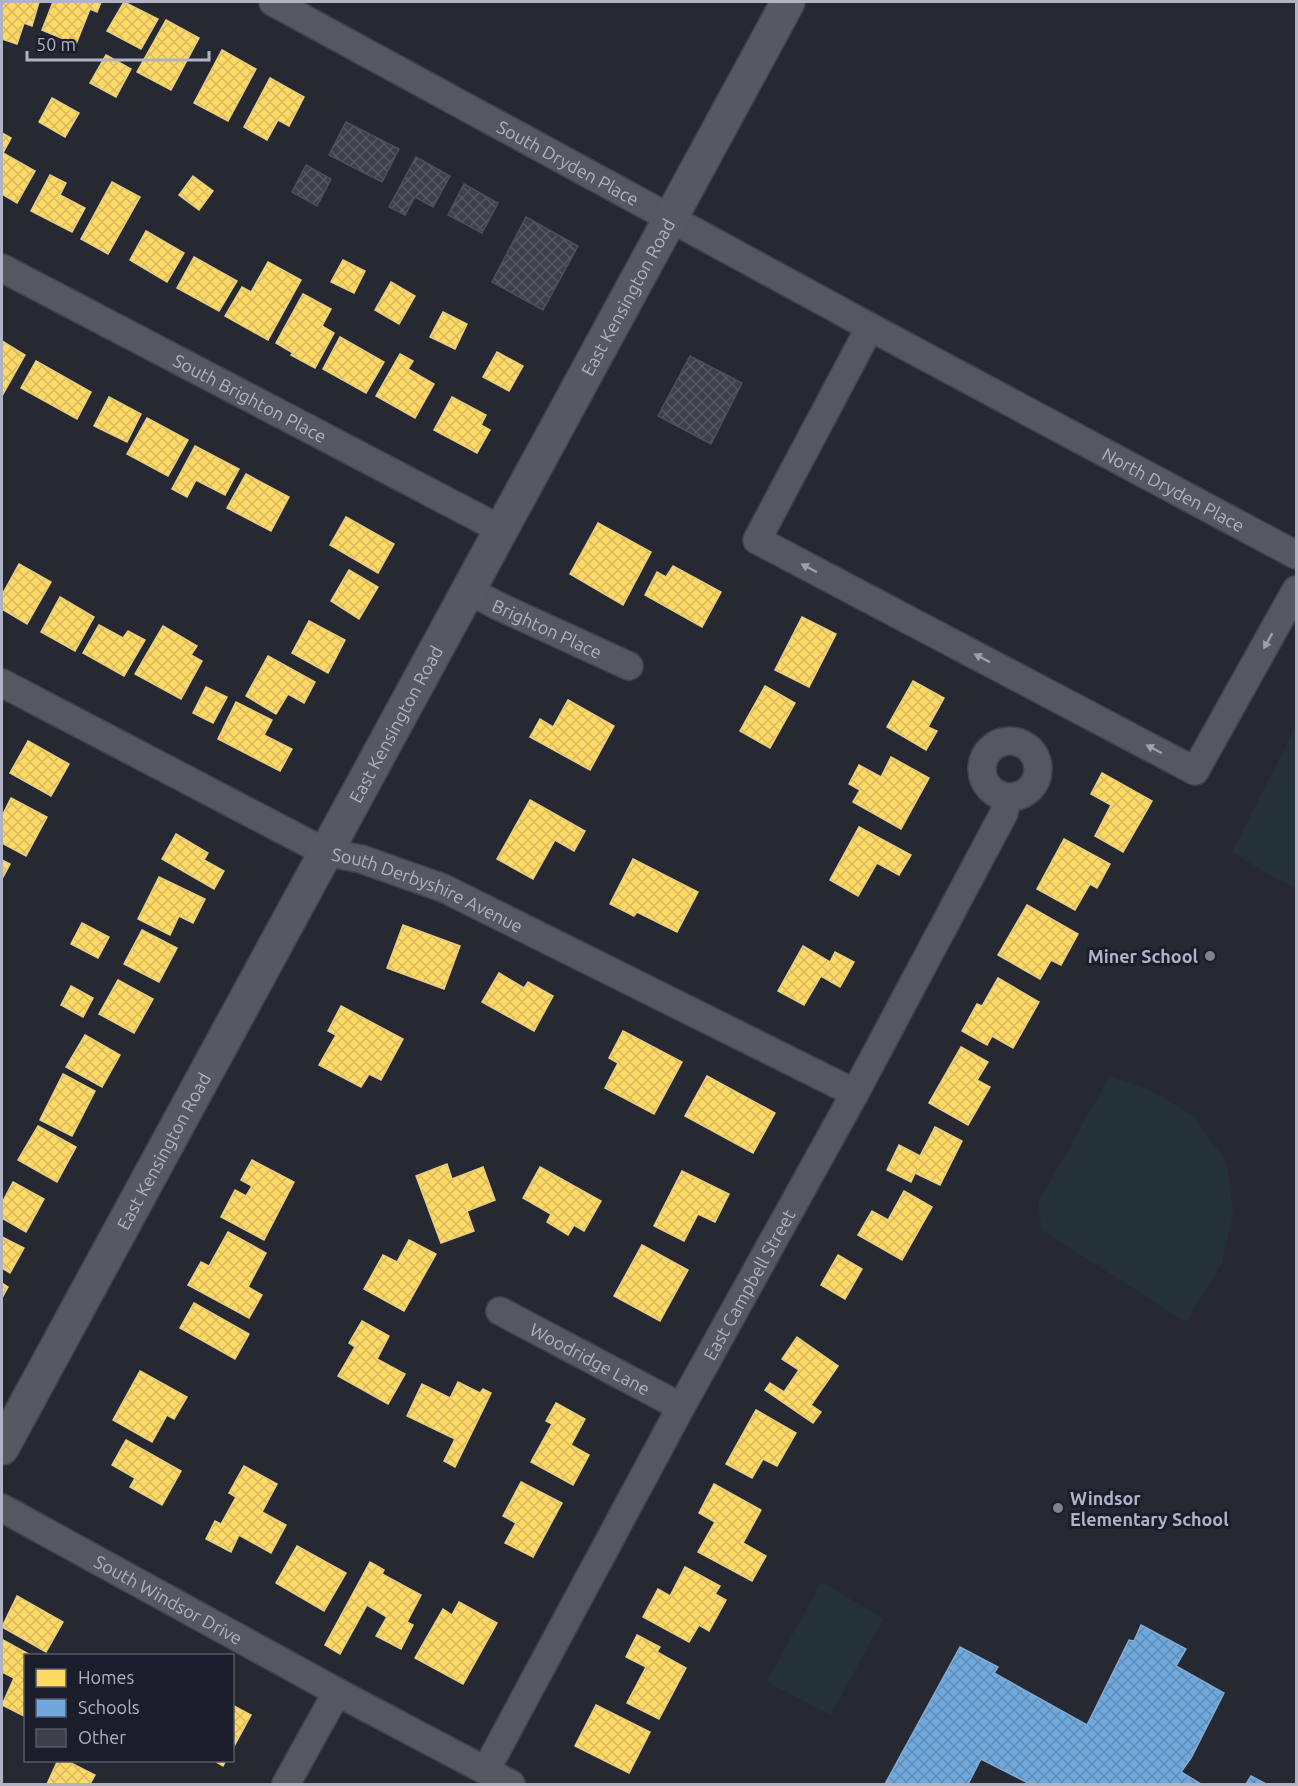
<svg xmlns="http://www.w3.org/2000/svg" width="1298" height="1786" font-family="Ubuntu,sans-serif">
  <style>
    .park { fill: #243237 }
    .homes { fill: url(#homes-cross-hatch); stroke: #e7ce82; stroke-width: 1.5 }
    .schools { fill: url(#schools-cross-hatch); stroke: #82abd4; stroke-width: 1.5 }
    .building { fill: url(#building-cross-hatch); stroke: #4e5059; stroke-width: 1.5 }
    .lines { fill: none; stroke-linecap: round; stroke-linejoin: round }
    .minor-casing { stroke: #42444a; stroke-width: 30 }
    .major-casing { stroke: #43464e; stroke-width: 36 }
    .minor { stroke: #555860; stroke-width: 27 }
    .major { stroke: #575962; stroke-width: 33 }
    .oneway { fill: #9da1af }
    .poi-dot { fill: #7f8390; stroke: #1a1e2b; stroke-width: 2 }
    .labels { text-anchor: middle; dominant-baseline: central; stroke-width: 6; stroke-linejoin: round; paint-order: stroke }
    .street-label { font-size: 18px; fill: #afb3c3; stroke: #1a1e2b }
    .poi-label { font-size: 18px; font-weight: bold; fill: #afb3c3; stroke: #1a1e2b; text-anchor: end }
  </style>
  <defs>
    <pattern id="homes-cross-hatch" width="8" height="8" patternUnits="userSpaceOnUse" patternTransform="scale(1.5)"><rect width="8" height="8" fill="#ffd966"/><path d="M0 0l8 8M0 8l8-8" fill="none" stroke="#d6b85d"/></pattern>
    <pattern id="schools-cross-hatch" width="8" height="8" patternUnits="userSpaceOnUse" patternTransform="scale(1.5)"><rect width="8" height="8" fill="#6fa8dc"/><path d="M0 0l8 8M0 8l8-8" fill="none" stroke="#608cb4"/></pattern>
    <pattern id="building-cross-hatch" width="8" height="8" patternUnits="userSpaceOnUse" patternTransform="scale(1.5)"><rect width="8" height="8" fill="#3d4048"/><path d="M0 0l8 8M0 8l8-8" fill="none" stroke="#565961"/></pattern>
  </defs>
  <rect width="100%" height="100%" fill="#262931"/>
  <g class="park">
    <polygon points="1296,726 1296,887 1273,877 1232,852"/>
    <polygon points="1110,1076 1154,1092 1194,1117 1227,1163 1233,1213 1222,1263 1186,1322 1042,1230 1038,1203"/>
    <polygon points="821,1582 883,1618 831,1715 767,1682"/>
  </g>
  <g class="homes">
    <polygon points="2,2 39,2 32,26 24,23 17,44 2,39"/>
    <polygon points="53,2 101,2 97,12 90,9 76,44 42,30"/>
    <polygon points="124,2 158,19 141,49 107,31"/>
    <polygon points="166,20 199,38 171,90 137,72"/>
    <polygon points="222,50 256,69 228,121 194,103"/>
    <polygon points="106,55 131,69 116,97 90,83"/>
    <polygon points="270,78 304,97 289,126 278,120 267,140 244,127"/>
    <polygon points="52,98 79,113 65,137 39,122"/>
    <polygon points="2,133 11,138 3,153 35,171 17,203 2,194"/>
    <polygon points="50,175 66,183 60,195 85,208 72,232 31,211"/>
    <polygon points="193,176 213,191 199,210 179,195"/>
    <polygon points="112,182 140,197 108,254 81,239"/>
    <polygon points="146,231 184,253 167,282 130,260"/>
    <polygon points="194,257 237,281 219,311 177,288"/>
    <polygon points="343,260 365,271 354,293 331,282"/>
    <polygon points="268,262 301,280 268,340 225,316 242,287 251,292"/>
    <polygon points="391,282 415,296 399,324 375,310"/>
    <polygon points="303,294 331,309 322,326 334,333 315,368 291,355 293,353 276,343"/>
    <polygon points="443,312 467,324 455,349 430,337"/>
    <polygon points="340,337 384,362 366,393 323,369"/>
    <polygon points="2,341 25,355 2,396"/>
    <polygon points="497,352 523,366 509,391 483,377"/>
    <polygon points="400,354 413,361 408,369 434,384 415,418 376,396"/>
    <polygon points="36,361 91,392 77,419 21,388"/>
    <polygon points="109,397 141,414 127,442 94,426"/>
    <polygon points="452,397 486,415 481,425 490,430 477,453 434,430"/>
    <polygon points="147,418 188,440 168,476 127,454"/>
    <polygon points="195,446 239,469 225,495 196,480 187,497 172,489"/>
    <polygon points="246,474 289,497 271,531 227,508"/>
    <polygon points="346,517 394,544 378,573 330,545"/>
    <polygon points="598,523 651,552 623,605 570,574"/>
    <polygon points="19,564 51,582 27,624 2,609 2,595"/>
    <polygon points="673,566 721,592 702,627 645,595 657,572 666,577"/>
    <polygon points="349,570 378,587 359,619 331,601"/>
    <polygon points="60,597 94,617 75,651 41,632"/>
    <polygon points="802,617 836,634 809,687 775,670"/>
    <polygon points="309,621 345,640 328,673 292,653"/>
    <polygon points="99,625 123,638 128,631 145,640 124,676 83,653"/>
    <polygon points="163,626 197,646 191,655 202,661 181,699 135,674"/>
    <polygon points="268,656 315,682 304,703 288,694 276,714 246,696"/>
    <polygon points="913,681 944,698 928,727 937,731 926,750 887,727"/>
    <polygon points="765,686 795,703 770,748 740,731"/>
    <polygon points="206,687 227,697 213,723 193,713"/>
    <polygon points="568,700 614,726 590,770 530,737 540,719 553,727"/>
    <polygon points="236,702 272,720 264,735 292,749 280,771 218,739"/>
    <polygon points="28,741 69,764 51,796 10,773"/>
    <polygon points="891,757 929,778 901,829 853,802 860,790 849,784 859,765 881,777"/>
    <polygon points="1102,773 1152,801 1123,852 1095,836 1111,805 1091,794"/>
    <polygon points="11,798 47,817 26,856 2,843 2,816"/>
    <polygon points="530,800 585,831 574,851 555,840 533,879 497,859"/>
    <polygon points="859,827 911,855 899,875 877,863 858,896 830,880"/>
    <polygon points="176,834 208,853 204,860 224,871 214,889 162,859"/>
    <polygon points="1064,839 1110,864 1097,888 1090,884 1075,910 1037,889"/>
    <polygon points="633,859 698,892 677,932 637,912 634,916 610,904"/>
    <polygon points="2,860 10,864 2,879"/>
    <polygon points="159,877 205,899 193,923 179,916 170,935 138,919"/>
    <polygon points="1027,905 1078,934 1061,965 1051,960 1040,979 998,955"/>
    <polygon points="82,923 109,937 98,958 71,944"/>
    <polygon points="403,925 460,946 444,989 387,968"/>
    <polygon points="142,930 177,948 159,982 124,964"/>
    <polygon points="803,946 830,962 835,952 854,962 840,987 821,976 804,1005 778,991"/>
    <polygon points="499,973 524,988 528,982 553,996 534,1031 482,1002"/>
    <polygon points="998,978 1039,1002 1013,1048 992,1036 987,1045 962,1031 977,1004 982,1006"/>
    <polygon points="118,980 153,999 134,1033 99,1014"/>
    <polygon points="71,986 93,998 83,1017 61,1005"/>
    <polygon points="341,1006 403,1039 381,1080 369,1074 361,1087 319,1065 336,1035 328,1031"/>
    <polygon points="623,1031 682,1062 654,1114 605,1088 618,1063 609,1058"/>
    <polygon points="85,1035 120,1055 102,1087 66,1067"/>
    <polygon points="961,1047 988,1062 977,1080 990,1087 968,1125 929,1103"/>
    <polygon points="63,1074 95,1091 72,1136 40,1120"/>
    <polygon points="707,1076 775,1113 753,1153 685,1116"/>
    <polygon points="38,1126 76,1147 57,1182 18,1160"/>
    <polygon points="935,1127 962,1141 940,1185 915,1173 911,1182 887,1170 899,1145 920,1156"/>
    <polygon points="252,1160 294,1182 264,1240 221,1217 235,1190 246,1196 252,1186 241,1180"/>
    <polygon points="447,1164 452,1179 483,1167 495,1200 467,1211 474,1231 441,1243 416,1176"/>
    <polygon points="540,1167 601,1201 584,1231 574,1225 568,1235 547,1222 551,1214 523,1198"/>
    <polygon points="682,1171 729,1194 715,1222 698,1214 684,1241 654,1226"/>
    <polygon points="13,1182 44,1199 26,1232 2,1218 2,1203"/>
    <polygon points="904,1191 932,1207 902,1260 858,1235 872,1211 888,1220"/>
    <polygon points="228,1232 266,1253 248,1287 262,1295 249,1318 188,1285 201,1262 209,1266"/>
    <polygon points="2,1237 24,1248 10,1273 2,1268"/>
    <polygon points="409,1240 436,1254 404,1311 364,1289 383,1255 397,1262"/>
    <polygon points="642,1245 688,1270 660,1321 614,1296"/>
    <polygon points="838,1255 862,1269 845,1299 821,1285"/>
    <polygon points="2,1283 8,1287 2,1298"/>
    <polygon points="194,1303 249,1334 235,1359 180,1328"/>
    <polygon points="362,1321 389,1336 377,1359 405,1374 388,1404 338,1376 355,1347 349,1343"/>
    <polygon points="797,1337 838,1366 811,1405 821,1412 813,1423 765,1390 770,1383 784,1392 799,1370 782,1359"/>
    <polygon points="140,1371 187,1397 174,1419 167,1415 152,1442 113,1420"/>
    <polygon points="458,1382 480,1393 483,1389 491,1393 455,1467 444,1461 455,1439 407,1416 422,1384 450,1398"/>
    <polygon points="556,1403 585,1419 571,1445 589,1455 573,1485 531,1462 552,1424 546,1421"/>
    <polygon points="756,1410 796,1433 777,1466 763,1459 752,1478 726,1464"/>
    <polygon points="126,1440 181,1471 162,1505 130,1487 135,1478 112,1465"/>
    <polygon points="244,1466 277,1484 262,1512 286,1525 271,1553 239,1535 231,1552 206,1539 215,1521 221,1524 236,1497 229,1493"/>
    <polygon points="521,1482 562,1503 533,1557 505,1543 516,1523 503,1516"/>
    <polygon points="714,1484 761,1510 743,1543 766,1556 752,1581 698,1552 715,1522 699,1513"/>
    <polygon points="297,1546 346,1573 324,1611 276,1583"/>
    <polygon points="370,1562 384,1570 382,1574 421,1595 407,1622 413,1625 401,1649 376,1636 387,1617 367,1605 340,1654 325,1645"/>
    <polygon points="685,1567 720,1586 715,1594 726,1600 709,1631 699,1625 689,1642 643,1617 658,1589 670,1596"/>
    <polygon points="17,1596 63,1622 46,1652 2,1627"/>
    <polygon points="459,1602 497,1623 463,1684 415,1658 443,1609 452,1615"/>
    <polygon points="637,1635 660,1647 657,1652 686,1668 659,1719 627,1703 646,1667 626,1657"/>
    <polygon points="3,1640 32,1656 26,1656 26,1713 24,1716 2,1705 14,1678 2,1672"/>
    <polygon points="232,1705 251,1715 232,1750"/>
    <polygon points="596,1705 650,1732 629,1773 575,1746"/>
    <polygon points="58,1760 65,1760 95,1775 90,1784 47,1784"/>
    <polygon points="213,1760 226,1760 223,1766"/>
  </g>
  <g class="schools">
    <polygon points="1141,1625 1186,1649 1176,1666 1224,1693 1191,1758 1181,1772 1201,1784 1030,1784 981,1759 968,1784 885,1784 960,1647 998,1667 994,1673 1087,1725 1129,1640 1134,1641"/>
    <polygon points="1251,1776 1266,1784 1246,1784"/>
  </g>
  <g class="building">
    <polygon points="346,122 399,149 382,182 329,155"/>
    <polygon points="416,157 450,176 433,207 415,197 405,215 389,207"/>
    <polygon points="306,165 331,179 317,206 292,192"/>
    <polygon points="464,184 498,203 482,233 448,215"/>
    <polygon points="526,217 578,246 543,310 492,282"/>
    <polygon points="690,356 742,383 711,444 658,416"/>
  </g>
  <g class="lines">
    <g class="minor-casing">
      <g id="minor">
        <path id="s1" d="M273 2 870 327 1296 555"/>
        <path id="s2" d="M2 268 500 529"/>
        <polyline points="870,327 757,540 1195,771 1296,590"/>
        <path id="s3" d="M468 590 498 606 629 666"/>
        <path id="s4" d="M2 683 325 852 361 859 443 888 855 1093"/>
        <circle cx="1010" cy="769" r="28"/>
        <path id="s5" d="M500 1311 681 1407"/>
        <path id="s6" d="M2 1508 337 1692 511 1784"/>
        <path id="s7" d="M486 1770 681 1407 855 1093 1004 813 1007 798"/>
        <polyline points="286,1784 337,1692"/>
      </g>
    </g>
    <g class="major-casing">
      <g id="major">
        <path id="s8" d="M2 1448 788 2"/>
      </g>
    </g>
    <use href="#minor" class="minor"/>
    <use href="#major" class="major"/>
  </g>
  <defs><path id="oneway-solid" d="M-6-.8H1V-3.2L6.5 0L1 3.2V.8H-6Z" transform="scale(1.5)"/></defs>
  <g class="oneway">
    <use href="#oneway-solid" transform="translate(809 568) rotate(-152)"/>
    <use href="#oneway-solid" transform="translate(1268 641) rotate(119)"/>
    <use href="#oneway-solid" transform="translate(982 658) rotate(-152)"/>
    <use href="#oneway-solid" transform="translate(1154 749) rotate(-152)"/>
  </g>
  <g class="poi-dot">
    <circle cx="1210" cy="956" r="6"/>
    <circle cx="1058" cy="1508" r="6"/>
  </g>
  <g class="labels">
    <g class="street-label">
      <text stroke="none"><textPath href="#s1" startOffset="336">South Dryden Place</textPath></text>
      <text stroke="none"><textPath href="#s8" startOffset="1310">East Kensington Road</textPath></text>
      <text stroke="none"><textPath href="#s2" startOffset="280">South Brighton Place</textPath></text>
      <text stroke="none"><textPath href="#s1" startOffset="1024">North Dryden Place</textPath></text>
      <text stroke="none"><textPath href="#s3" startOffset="88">Brighton Place</textPath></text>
      <text stroke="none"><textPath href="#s8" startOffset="824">East Kensington Road</textPath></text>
      <text stroke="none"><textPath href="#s4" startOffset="474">South Derbyshire Avenue</textPath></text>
      <text stroke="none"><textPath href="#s8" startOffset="338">East Kensington Road</textPath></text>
      <text stroke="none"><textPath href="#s7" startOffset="552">East Campbell Street</textPath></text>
      <text stroke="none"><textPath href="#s5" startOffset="102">Woodridge Lane</textPath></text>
      <text stroke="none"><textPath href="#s6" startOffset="190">South Windsor Drive</textPath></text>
    </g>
    <g class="poi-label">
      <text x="1198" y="956">Miner School</text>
      <text x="1070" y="1498" text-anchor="start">Windsor<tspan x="1070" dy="21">Elementary School</tspan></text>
    </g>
  </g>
  <rect width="1298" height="1786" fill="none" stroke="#afb3c3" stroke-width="6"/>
  <rect x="24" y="1654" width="210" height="108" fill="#1a1e2b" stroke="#565a68" stroke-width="1.5"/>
  <rect x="36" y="1669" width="30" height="18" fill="#ffd966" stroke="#565a68" stroke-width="1.5"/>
  <text x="78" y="1684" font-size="18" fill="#afb3c3">Homes</text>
  <rect x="36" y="1699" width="30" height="18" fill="#6fa8dc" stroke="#565a68" stroke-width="1.5"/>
  <text x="78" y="1714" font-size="18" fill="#afb3c3">Schools</text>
  <rect x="36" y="1729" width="30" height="18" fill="#3d4048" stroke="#565a68" stroke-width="1.5"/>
  <text x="78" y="1744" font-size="18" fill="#afb3c3">Other</text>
  <path d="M27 51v9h182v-9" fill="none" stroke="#afb3c3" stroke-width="3"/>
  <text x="36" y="51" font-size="18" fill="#afb3c3" stroke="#1a1e2b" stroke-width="4.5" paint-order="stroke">50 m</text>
</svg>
